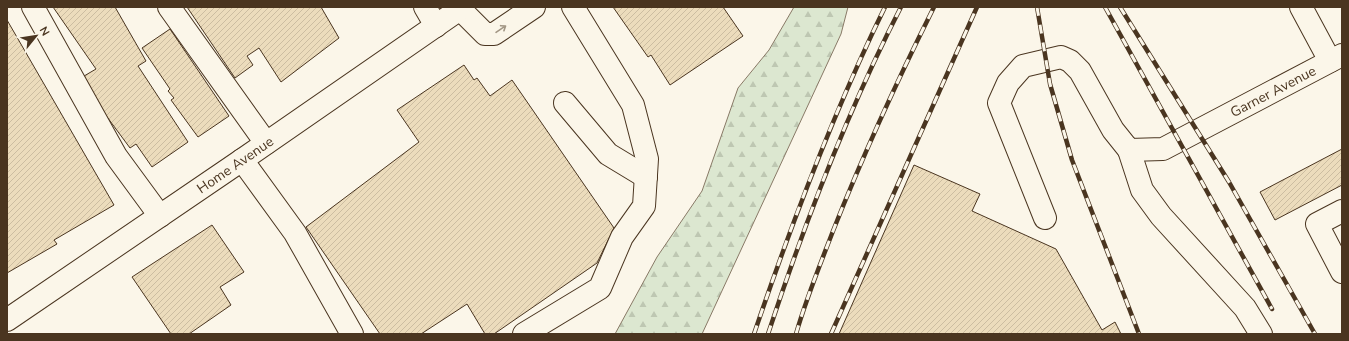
<svg xmlns="http://www.w3.org/2000/svg" width="1349" height="341" font-family="'Nunito Sans',sans-serif">
  <style>
    .forest { fill: url(#forest-firs); stroke: #887966 }
    .building { fill: url(#building-hatch); stroke: #4a3520 }
    .lines { fill: none; stroke-linecap: round; stroke-linejoin: round }
    .minor-casing { stroke: #4a3520; stroke-width: 24 }
    .minor { stroke: #fbf6e9; stroke-width: 22 }
    .rail-casing { stroke: #4a3520; stroke-width: 4.5 }
    .rail { stroke: #fbf6e9; stroke-width: 3; stroke-dasharray: 9; stroke-linecap: butt }
    .oneway { stroke: #a29684 }
    .labels { text-anchor: middle; dominant-baseline: central; stroke-width: 3; stroke-linejoin: round; paint-order: stroke }
    .street-label { font-size: 14px; fill: #4a3520; stroke: #fbf6e9 }
  </style>
  <defs>
    <pattern id="forest-firs" width="22" height="20" patternUnits="userSpaceOnUse"><rect width="22" height="20" fill="#dce7d0"/><path d="M5 1l3.5 6h-7zM16 11l3.5 6h-7z" fill="#bec7b2"/></pattern>
    <pattern id="building-hatch" width="6" height="6" patternUnits="userSpaceOnUse"><rect width="6" height="6" fill="#ecdcbc"/><path d="M-1 1l2-2M0 6l6-6M5 7l2-2" fill="none" stroke="#ccbda1"/></pattern>
  </defs>
  <rect width="100%" height="100%" fill="#fbf6e9"/>
  <polygon class="forest" points="794,7 848,7 841,34 702,334 615,334 657,257 702,191 738,88 769,50"/>
  <g class="building">
    <polygon points="53,7 115,7 146,61 138,66 188,142 152,167 136,144 130,148 79,79 96,69"/>
    <polygon points="187,7 321,7 339,38 281,82 259,48 247,56 253,65 235,78"/>
    <polygon points="613,7 723,7 743,36 670,85 651,55 648,57"/>
    <polygon points="7,20 114,205 54,240 57,244 7,273"/>
    <polygon points="170,29 229,116 198,137 171,100 174,98 168,91 170,89 142,48"/>
    <polygon points="464,65 474,80 477,78 490,96 512,80 614,228 597,263 494,334 485,334 467,304 421,334 380,334 306,227 419,142 397,110"/>
    <polygon points="1342,149 1342,185 1275,220 1260,192"/>
    <polygon points="914,165 980,194 972,211 1056,249 1102,330 1115,322 1121,334 839,334"/>
    <polygon points="212,225 244,272 220,287 231,305 189,334 171,334 132,277"/>
  </g>
  <g class="lines">
    <g class="minor-casing">
      <g id="minor">
        <polyline points="33,7 116,156 160,216"/>
        <polyline points="169,7 266,143"/>
        <polyline points="425,7 436,26"/>
        <polyline points="1301,7 1330,61"/>
        <polyline points="460,9 485,34 494,34 534,7"/>
        <polyline points="565,103 608,154 646,177"/>
        <polyline points="1129,150 1142,190 1161,216 1245,308 1261,334"/>
        <polyline points="242,160 295,233 352,334"/>
        <polyline points="1342,211 1317,224 1342,272"/>
        <path id="s1" d="M1045 218 999 103 1008 83 1023 66 1061 57 1070 61 1080 71 1113 130 1129 150 1163 149 1342 55"/>
        <path id="s2" d="M7 320 242 160 463 7"/>
        <polyline points="524,334 600,288 622,237 644,206 647,159 633,105 573,7"/>
      </g>
    </g>
    <use href="#minor" class="minor"/>
    <g class="rail-casing">
      <g id="rail">
        <polyline points="1037,7 1050,84 1072,160 1139,334"/>
        <polyline points="1105,7 1272,309"/>
        <polyline points="1120,7 1229,182 1315,334"/>
        <path d="M754 334C792 222 833 113 885 7"/>
        <path d="M768 334C805 222 847 112 901 7"/>
        <path d="M796 334C806 299 820 265 833 231 863 155 897 81 934 7"/>
        <polyline points="831,334 977,7"/>
      </g>
    </g>
    <use href="#rail" class="rail"/>
  </g>
  <defs><path id="oneway-shaft" d="M-6 0H5M1.5-3L5.5 0L1.5 3" fill="none" stroke-width="1.6" stroke-linecap="round" stroke-linejoin="round"/></defs>
  <use class="oneway" href="#oneway-shaft" transform="translate(501 29) rotate(-34)"/>
  <g class="labels">
    <g class="street-label">
      <text stroke="none"><textPath href="#s1" startOffset="483">Garner Avenue</textPath></text>
      <text stroke="none"><textPath href="#s2" startOffset="276">Home Avenue</textPath></text>
    </g>
  </g>
  <rect width="1349" height="341" fill="none" stroke="#4a3520" stroke-width="16"/>
  <g transform="translate(36 36) rotate(60)" stroke="#fbf6e9" stroke-width="3" paint-order="stroke">
  <path d="M0-3L7 15L0 10L-7 15Z" fill="#4a3520"/>
  <text y="-6" font-size="11" font-weight="bold" text-anchor="middle" fill="#4a3520">N</text>
  </g>
</svg>
